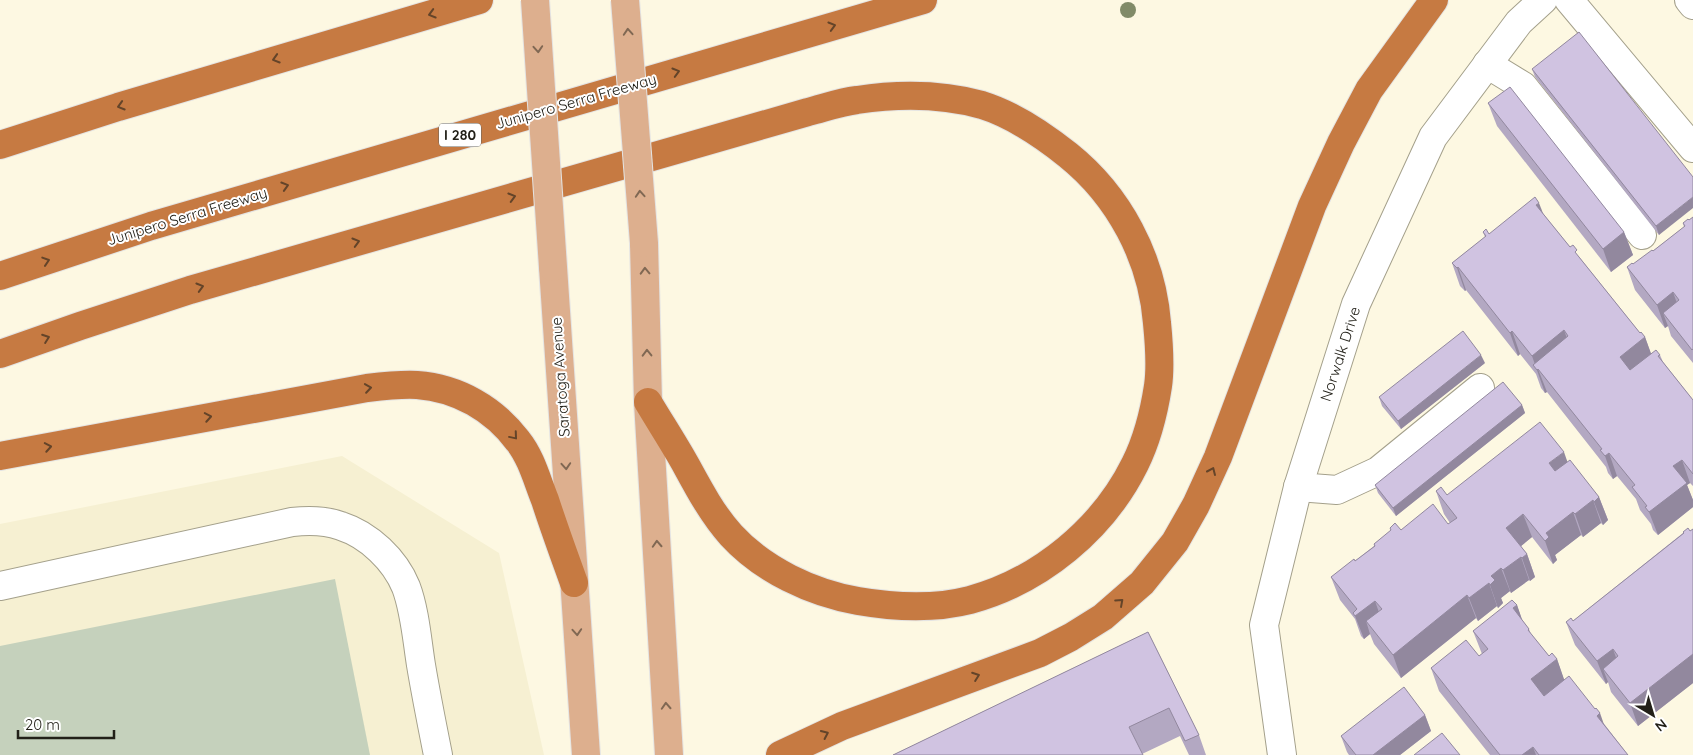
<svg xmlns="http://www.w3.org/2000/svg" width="1693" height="755" font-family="Quicksand,sans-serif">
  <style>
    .built { fill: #f6f0d2 }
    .green { fill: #c5d1bc }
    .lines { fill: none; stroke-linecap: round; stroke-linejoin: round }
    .minor-casing { stroke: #a4a08b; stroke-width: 30 }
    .major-casing { stroke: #e4e4e3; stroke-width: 30 }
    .highway-casing { stroke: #e4e4e3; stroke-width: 30 }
    .minor { stroke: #fff; stroke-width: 28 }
    .major { stroke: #ddaf8e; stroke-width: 28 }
    .highway { stroke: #c67a42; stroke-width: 28 }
    .major-bridge-casing { stroke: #e4e4e3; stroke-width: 30; stroke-linecap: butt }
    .major-bridge { stroke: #ddaf8e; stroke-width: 28 }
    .tree { fill: #818b68 }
    .wall { fill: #b3a8c2 }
    .shaded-wall { fill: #92889e }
    .building { fill: #d0c3e1; stroke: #92889e }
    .oneway { stroke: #644429 }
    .oneway2 { stroke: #806853 }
    .labels { text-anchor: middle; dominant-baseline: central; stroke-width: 4; stroke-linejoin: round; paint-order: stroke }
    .shield { fill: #fff; stroke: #64635d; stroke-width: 1 }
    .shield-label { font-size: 14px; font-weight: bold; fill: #222018 }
    .street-label { font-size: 15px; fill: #222018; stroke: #fff }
  </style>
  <rect width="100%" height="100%" fill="#fdf8e2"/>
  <polygon class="built" points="342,456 499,553 544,755 0,755 0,524"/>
  <polygon class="green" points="335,579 370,755 0,755 0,646"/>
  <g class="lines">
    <g class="minor-casing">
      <g id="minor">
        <polyline points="1569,0 1693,148"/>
        <polyline points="1689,0 1693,5"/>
        <polyline points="1487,64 1523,86 1642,235"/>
        <polyline points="1298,487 1337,490 1378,471 1480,388"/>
        <path d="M0 586 292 522C309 520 325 520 341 526 369 535 395 560 406 587 415 611 417 640 421 665 426 695 432 725 438 755"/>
        <polyline points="1282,755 1264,625 1298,487 1356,304 1433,137 1519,22 1543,0"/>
      </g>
    </g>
    <g class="major-casing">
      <g id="major">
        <polyline points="644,243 648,402 669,755"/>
        <polyline points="553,267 586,755"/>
      </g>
    </g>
    <g class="highway-casing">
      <g id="highway">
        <polyline points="0,145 118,107 479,0"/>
        <polyline points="0,276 151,226 923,0"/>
        <path d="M0 354 80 326 190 290 808 112C824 108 840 102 857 100 897 94 942 94 982 105 1014 115 1043 135 1068 155 1119 196 1152 258 1157 323 1159 343 1161 366 1158 386 1154 412 1147 440 1135 464 1103 529 1040 581 970 600 935 609 893 607 858 601 812 593 763 570 731 535 713 515 700 491 687 467 675 445 661 424 648 402"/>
        <path d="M0 456 367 388C384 386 401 384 417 385 458 388 494 409 518 441 531 457 537 480 545 500 554 528 564 555 574 583"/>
        <polyline points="780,755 842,726 1040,653 1071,637 1103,617 1142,583 1175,542 1196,505 1218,457 1312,206 1341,143 1369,90 1434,0"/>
      </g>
    </g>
    <use href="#minor" class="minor"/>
    <use href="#major" class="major"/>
    <use href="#highway" class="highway"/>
    <g class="major-bridge-casing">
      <g id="major-bridge">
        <polyline points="535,0 553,267"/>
        <polyline points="625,0 644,243"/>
      </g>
    </g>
    <use href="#major-bridge" class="major-bridge"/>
  </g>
  <circle class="tree" cx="1128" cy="10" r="8"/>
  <g class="wall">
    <polygon points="1532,69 1693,177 1659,235 1535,77"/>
    <polygon points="1488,103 1624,232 1633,255 1611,272 1497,126"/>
    <polygon points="1544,215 1570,247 1580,258 1640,333 1645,337 1651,354 1660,355 1663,362 1693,400 1693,486 1690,483 1687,485 1693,500 1693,507 1658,535 1653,530 1651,524 1640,510 1636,499 1617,476 1613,479 1608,473 1606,467 1547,392 1545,393 1541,388 1536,374 1520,354 1518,356 1466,290 1465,291 1460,286 1452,263 1485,237 1483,232 1489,234"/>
    <polygon points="1693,217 1693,363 1671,336 1668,326 1665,328 1635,290 1627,267 1633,264 1653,251 1684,227 1683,223 1689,220"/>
    <polygon points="1485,363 1401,429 1382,406 1379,397"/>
    <polygon points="1522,405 1525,413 1396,516 1378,493 1375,485"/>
    <polygon points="1567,462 1599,497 1608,520 1603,525 1601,523 1583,537 1581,535 1555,555 1557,560 1553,564 1532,537 1521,546 1527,554 1535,577 1530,581 1529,580 1511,593 1510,591 1501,598 1503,603 1498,608 1497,606 1478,621 1476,618 1401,678 1374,644 1370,634 1364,639 1361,636 1355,619 1340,600 1331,577 1355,561 1374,546 1374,544 1391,531 1390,528 1401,530 1448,524 1450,523 1444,514 1436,491 1447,495"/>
    <polygon points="1693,529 1693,683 1638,726 1611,692 1608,682 1606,684 1575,645 1566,622 1573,621 1683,533 1683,532 1690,531"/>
    <polygon points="1517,605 1522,620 1529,629 1531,634 1549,656 1557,659 1564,680 1605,725 1628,755 1490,755 1439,691 1431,668 1479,656 1482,654 1473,631"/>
    <polygon points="1148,632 1199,735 1206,755 1189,755 1180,736 1142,754 893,755"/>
    <polygon points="1425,715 1431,731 1400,755 1349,755 1347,752 1341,736"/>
  </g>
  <g class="shaded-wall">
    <polygon points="1693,197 1693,208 1659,235 1656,226"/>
    <polygon points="1539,203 1548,226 1536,205"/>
    <polygon points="1624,232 1633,255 1611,272 1603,249"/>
    <polygon points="1458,267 1466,290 1465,291 1457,268"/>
    <polygon points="1673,292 1681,315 1663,313 1668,326 1665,328 1657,305"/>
    <polygon points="1564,330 1572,353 1538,369 1547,392 1545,393 1532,356"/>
    <polygon points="1512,331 1520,354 1518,356 1510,333"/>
    <polygon points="1645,337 1653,359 1628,380 1620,357"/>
    <polygon points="1481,355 1485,363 1401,429 1398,421"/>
    <polygon points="1522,405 1525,413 1396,516 1393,508"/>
    <polygon points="1564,452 1572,475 1557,486 1549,463"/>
    <polygon points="1609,453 1617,476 1613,479 1605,456"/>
    <polygon points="1682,460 1690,483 1687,485 1693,500 1693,507 1658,535 1649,512 1673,466"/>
    <polygon points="1599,497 1608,520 1603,525 1594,502"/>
    <polygon points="1593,500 1601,523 1583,537 1575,514"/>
    <polygon points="1573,512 1581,535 1555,555 1557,560 1553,564 1545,541 1546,533"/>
    <polygon points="1523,514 1532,537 1515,551 1506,528"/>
    <polygon points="1527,554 1535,577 1530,581 1522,558"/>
    <polygon points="1521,557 1529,580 1511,593 1503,570"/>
    <polygon points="1501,568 1510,591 1501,598 1503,603 1498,608 1490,585 1491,576"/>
    <polygon points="1489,583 1497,606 1478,621 1469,598"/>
    <polygon points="1467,595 1476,618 1401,678 1393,655"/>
    <polygon points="1375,601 1383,624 1366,621 1370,634 1364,639 1355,616"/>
    <polygon points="1517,605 1525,628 1513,608"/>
    <polygon points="1613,649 1621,672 1603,669 1608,682 1606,684 1597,661"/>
    <polygon points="1693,654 1693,683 1638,726 1630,703"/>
    <polygon points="1557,659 1565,682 1539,702 1531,679"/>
    <polygon points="1600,713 1608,736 1597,716"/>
    <polygon points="1425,715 1431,731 1400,755 1373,755"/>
    <polygon points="1533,747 1536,755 1522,755"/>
  </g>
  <g class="building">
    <polygon points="1579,32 1693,177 1693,197 1656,226 1532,69"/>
    <polygon points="1510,87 1624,232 1603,249 1488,103"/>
    <polygon points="1535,197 1539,203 1536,205 1570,247 1573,245 1577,250 1575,252 1640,333 1641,332 1645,337 1620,357 1630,370 1656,350 1660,355 1658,356 1693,400 1693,474 1682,460 1673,466 1687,483 1649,512 1645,507 1647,506 1632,487 1635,485 1609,453 1605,456 1600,450 1602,449 1538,369 1537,370 1533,365 1568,336 1564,330 1532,356 1512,331 1510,333 1458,267 1457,268 1452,263 1486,236 1483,232 1486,229 1489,234"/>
    <polygon points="1693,217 1693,349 1692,350 1663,313 1679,300 1673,292 1657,305 1627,267 1632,263 1633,264 1652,250 1653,251 1685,226 1683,223 1688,219 1689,220"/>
    <polygon points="1463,331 1481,355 1398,421 1379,397"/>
    <polygon points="1503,382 1522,405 1393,508 1375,485"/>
    <polygon points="1540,422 1564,452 1549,463 1555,471 1570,460 1599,497 1594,502 1593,500 1575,514 1573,512 1546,533 1549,537 1545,541 1523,514 1506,528 1527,554 1522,558 1521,557 1503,570 1501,568 1491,576 1495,580 1490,585 1489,583 1469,598 1467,595 1393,655 1366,621 1382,609 1375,601 1355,616 1353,613 1357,609 1331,577 1354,559 1355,561 1375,546 1374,544 1391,530 1390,528 1395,523 1401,530 1433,504 1448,524 1457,518 1436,491 1441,487 1447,495"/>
    <polygon points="1688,528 1690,531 1693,529 1693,654 1630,703 1603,669 1618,656 1613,649 1597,661 1566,622 1571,618 1573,621 1684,533 1683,532"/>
    <polygon points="1512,600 1517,605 1513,608 1529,629 1528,630 1549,656 1552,653 1557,659 1531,679 1544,696 1569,676 1595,709 1596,708 1600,713 1597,716 1628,755 1539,755 1533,747 1522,755 1500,755 1431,668 1466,640 1479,656 1488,649 1473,631"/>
    <polygon points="1148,632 1199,735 1185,741 1169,708 1129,727 1143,755 893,755"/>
    <polygon points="1404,687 1425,715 1373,755 1356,755 1341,736"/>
    <polygon points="1442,733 1460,755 1414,755"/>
  </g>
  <defs><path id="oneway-chevron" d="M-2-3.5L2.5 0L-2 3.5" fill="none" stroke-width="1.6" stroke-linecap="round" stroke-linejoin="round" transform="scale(1.25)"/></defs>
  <g class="oneway">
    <use href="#oneway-chevron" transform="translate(432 14) rotate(164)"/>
    <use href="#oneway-chevron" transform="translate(832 26) rotate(-16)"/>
    <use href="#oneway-chevron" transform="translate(276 59) rotate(163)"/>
    <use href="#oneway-chevron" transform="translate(676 72) rotate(-16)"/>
    <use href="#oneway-chevron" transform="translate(121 106) rotate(163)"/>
    <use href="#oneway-chevron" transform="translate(285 186) rotate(-17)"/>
    <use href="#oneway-chevron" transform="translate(512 197) rotate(-16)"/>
    <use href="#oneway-chevron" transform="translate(356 242) rotate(-16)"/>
    <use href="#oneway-chevron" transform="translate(46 261) rotate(-18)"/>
    <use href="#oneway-chevron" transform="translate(200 287) rotate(-16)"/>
    <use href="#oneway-chevron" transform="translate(46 338) rotate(-20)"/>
    <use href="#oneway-chevron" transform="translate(368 388) rotate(-8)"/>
    <use href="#oneway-chevron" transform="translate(208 417) rotate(-10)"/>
    <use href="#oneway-chevron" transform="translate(514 436) rotate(50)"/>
    <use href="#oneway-chevron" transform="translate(48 447) rotate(-10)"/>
    <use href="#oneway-chevron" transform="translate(1212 471) rotate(-66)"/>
    <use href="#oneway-chevron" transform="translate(1120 602) rotate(-42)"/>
    <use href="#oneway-chevron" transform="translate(976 676) rotate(-20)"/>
    <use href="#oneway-chevron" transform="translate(825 734) rotate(-25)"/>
  </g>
  <g class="oneway2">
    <use href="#oneway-chevron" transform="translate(628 32) rotate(-94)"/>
    <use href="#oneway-chevron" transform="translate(538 49) rotate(86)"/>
    <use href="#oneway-chevron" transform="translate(640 194) rotate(-94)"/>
    <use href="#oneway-chevron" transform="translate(645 271) rotate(-92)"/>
    <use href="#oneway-chevron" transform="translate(647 353) rotate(-91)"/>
    <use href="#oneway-chevron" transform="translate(566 466) rotate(86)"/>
    <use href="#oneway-chevron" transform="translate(657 544) rotate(-93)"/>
    <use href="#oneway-chevron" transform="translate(577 632) rotate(86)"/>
    <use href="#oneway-chevron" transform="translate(666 706) rotate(-93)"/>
  </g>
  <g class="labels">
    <rect class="shield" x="439" y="123.5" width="42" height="23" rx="4"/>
    <g class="shield-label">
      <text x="460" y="135">I 280</text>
    </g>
    <g class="street-label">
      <text transform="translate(576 101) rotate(-16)">Junipero Serra Freeway</text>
      <text transform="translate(187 216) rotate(-17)">Junipero Serra Freeway</text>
      <text transform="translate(1340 354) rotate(-72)">Norwalk Drive</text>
      <text transform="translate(560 377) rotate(-94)">Saratoga Avenue</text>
    </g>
  </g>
  <g transform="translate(1653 715) rotate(142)" stroke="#ffffff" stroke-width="4" paint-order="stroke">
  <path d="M0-4L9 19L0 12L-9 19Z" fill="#222018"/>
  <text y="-8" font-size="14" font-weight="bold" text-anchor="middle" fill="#222018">N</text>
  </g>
  <path d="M18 730v8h96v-8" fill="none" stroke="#222018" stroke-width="2.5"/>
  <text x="25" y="730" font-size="15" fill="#222018" stroke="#ffffff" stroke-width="4" paint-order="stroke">20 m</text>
</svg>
